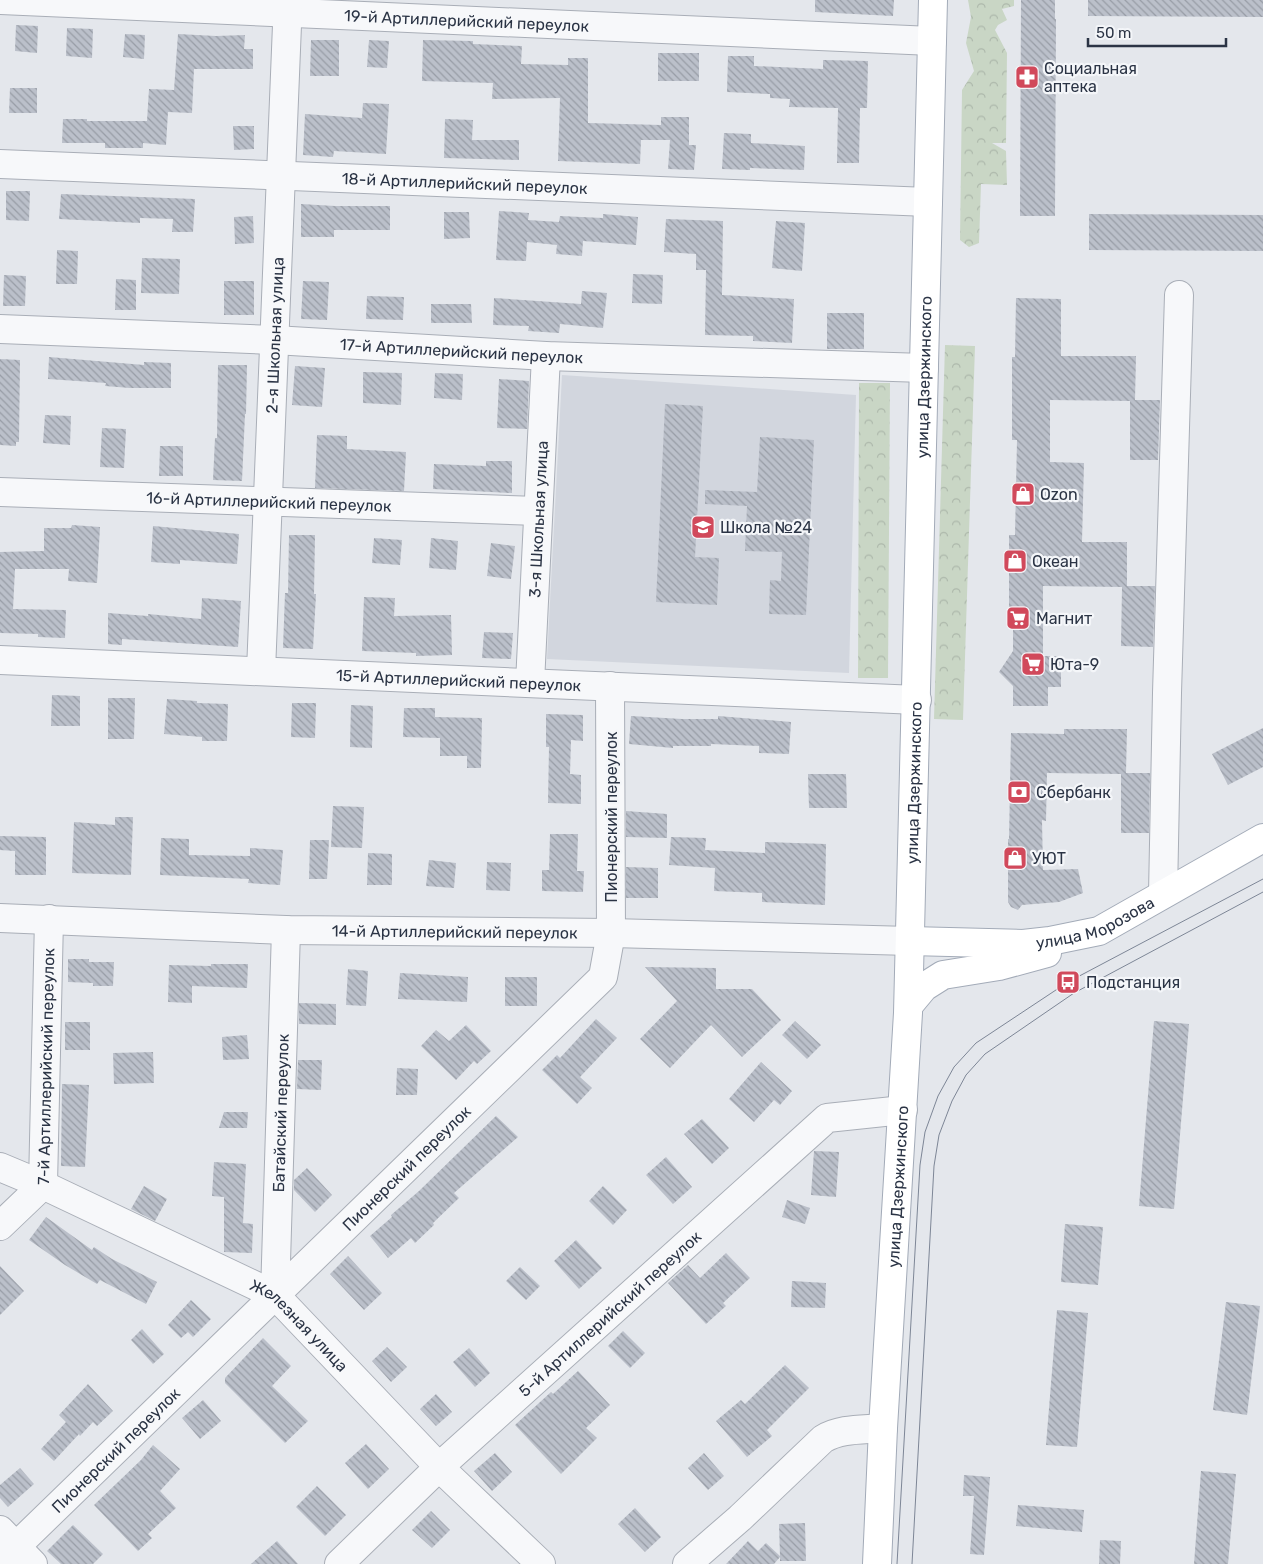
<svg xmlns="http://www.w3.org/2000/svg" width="1263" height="1564" font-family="Rubik,sans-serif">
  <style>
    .built { fill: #d2d6de }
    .forest { fill: url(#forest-crowns) }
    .building { fill: url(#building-back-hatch) }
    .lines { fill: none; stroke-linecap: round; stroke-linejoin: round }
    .minor-casing { stroke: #a9aeb7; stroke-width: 30 }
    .major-casing { stroke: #a3abb8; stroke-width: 30 }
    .minor { stroke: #f7f8fa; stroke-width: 28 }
    .major { stroke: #fff; stroke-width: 28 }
    .tram { stroke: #7d8696; stroke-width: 1 }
    .labels { text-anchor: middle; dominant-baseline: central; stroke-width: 4.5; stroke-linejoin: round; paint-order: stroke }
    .street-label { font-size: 16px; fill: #2b3445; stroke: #f4f6f9 }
    .poi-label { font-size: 16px; fill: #2b3445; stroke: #f4f6f9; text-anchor: start }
  </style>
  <defs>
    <pattern id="forest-crowns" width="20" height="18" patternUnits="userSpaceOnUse" patternTransform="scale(1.25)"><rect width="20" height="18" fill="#c9d6c5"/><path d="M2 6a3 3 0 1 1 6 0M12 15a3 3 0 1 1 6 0" fill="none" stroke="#adb8ab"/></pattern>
    <pattern id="building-back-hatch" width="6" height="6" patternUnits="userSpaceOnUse" patternTransform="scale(1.25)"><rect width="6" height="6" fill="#bbc0ca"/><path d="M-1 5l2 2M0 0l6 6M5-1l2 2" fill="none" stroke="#989da6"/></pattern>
  </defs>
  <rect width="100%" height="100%" fill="#e4e7ec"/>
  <polygon class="built" points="562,375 856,395 849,673 547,659"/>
  <g class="forest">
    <polygon points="968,0 1014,0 1014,6 1002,9 1007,20 998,25 995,30 1007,53 1006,143 992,143 1006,151 1007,185 981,184 979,243 969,247 960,240 962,90 974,71 966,43 971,17"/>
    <polygon points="945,345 975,346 963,720 934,719"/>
    <polygon points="859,383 890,383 888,678 858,678"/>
  </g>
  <g class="building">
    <polygon points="815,0 894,0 893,16 815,12"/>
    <polygon points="1021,0 1055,0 1055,19 1056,19 1055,216 1020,216"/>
    <polygon points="1088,0 1263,0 1263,17 1088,16"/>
    <polygon points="16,25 38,26 37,53 15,51"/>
    <polygon points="67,28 93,29 92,58 66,56"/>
    <polygon points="125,34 145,35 144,59 123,57"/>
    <polygon points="178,34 216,36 245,35 244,49 253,49 253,69 194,69 192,113 168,112 166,145 143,143 143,148 105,148 105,143 62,143 63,119 87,119 87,121 147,121 149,89 174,90"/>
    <polygon points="311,40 339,40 339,76 310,76"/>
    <polygon points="369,40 389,41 387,68 367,67"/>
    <polygon points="423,40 473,41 473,44 522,46 521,64 568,65 568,58 588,58 588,123 661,125 661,117 689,117 689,145 696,145 694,170 668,169 670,140 641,140 640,164 558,161 560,98 492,99 493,83 422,81"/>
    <rect x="658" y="53" width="41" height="28"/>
    <polygon points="728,56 754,56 754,66 823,69 823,60 868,61 867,108 860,108 859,163 837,163 838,108 789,107 790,99 770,98 770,94 727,92"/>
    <polygon points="10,88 37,88 37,113 9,113"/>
    <polygon points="363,103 389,104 386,154 334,151 333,157 303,155 305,114 362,118"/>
    <polygon points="445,119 473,120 472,140 519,140 519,160 444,158"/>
    <polygon points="233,126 254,126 254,149 234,150"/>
    <polygon points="724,133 751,134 751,143 805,146 804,170 750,168 750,170 722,169"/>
    <polygon points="6,191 30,191 29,221 6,220"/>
    <polygon points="61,194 195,199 193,232 172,232 173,219 140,218 140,223 59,219"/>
    <polygon points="301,204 335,206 390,206 390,230 334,230 334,237 301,237"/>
    <polygon points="499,211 529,213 528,220 559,222 560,216 603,218 603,214 638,217 636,245 583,241 582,256 556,254 557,245 527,242 526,261 496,260"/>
    <polygon points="444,212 469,212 470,238 444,239"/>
    <polygon points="1089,214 1263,215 1263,251 1089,250"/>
    <polygon points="253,216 254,243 235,244 234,217"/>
    <polygon points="666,219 723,221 722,295 794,299 792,343 753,341 753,336 705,335 706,270 696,270 696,254 664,252"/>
    <polygon points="776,221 805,223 802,271 772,268"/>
    <polygon points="57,250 78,251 77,284 56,284"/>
    <polygon points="142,258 180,259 179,294 141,293"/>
    <polygon points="633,274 663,275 662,304 632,303"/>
    <polygon points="4,275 26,276 25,306 3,306"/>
    <polygon points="116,279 136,280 136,310 115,310"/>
    <rect x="224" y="281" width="30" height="34"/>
    <polygon points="303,281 329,282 327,320 301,319"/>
    <polygon points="582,291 607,293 603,328 560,324 559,333 528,331 529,326 493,325 494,298 581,304"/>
    <polygon points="367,296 404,297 403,320 366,319"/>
    <polygon points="1016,298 1061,299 1061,356 1136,356 1135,400 1160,400 1158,460 1130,460 1130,401 1050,400 1050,462 1084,463 1082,542 1127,542 1127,586 1155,586 1153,647 1121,646 1122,587 1043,586 1043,656 1061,656 1061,687 1048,687 1048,706 1013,706 1013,686 999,672 1013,651 1013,629 1009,629 1009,535 1015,535 1017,440 1012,440 1012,357 1015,357"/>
    <polygon points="431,304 471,304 472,323 431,323"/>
    <rect x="827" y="313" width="37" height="36"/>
    <polygon points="49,357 144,365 144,362 171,363 171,388 130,388 105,386 106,383 48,379"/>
    <polygon points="0,359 20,360 19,442 16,442 16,446 0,445"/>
    <polygon points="218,365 247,365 246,414 245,414 242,481 213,480 215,438 217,438"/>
    <polygon points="295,366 325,368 322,407 292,405"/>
    <polygon points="363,372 402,373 401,405 363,403"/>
    <polygon points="435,373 463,374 462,400 434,398"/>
    <polygon points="499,379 529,381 527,429 497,428"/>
    <polygon points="665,404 703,406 695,557 719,558 717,605 656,602"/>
    <polygon points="45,415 71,416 70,445 43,443"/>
    <polygon points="102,428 126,429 124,468 100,467"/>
    <polygon points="317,435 347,436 347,449 406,452 404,491 315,488"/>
    <polygon points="760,437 814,440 806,615 769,614 770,580 781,581 782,552 745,551 747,506 705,504 705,490 757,492"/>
    <polygon points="160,446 183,446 183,476 159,476"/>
    <polygon points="486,461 512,461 512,493 433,489 434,464 486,466"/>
    <polygon points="72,525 100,527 97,583 68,581 69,569 15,569 13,609 66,610 65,638 38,637 38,634 0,633 0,552 44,551 44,528 71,528"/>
    <polygon points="153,526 239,534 237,564 180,560 180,564 151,562"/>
    <polygon points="289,535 315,535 314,594 316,594 313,649 283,648 285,593 288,593"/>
    <polygon points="374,538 402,540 400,565 372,563"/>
    <polygon points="431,538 458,541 456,570 429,568"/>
    <polygon points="491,543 515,546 511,579 487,576"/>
    <polygon points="364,597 395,598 394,616 451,615 452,655 416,656 416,653 362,651"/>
    <polygon points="202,598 241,601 238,647 122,639 122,645 108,644 108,613 148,616 148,614 201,619"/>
    <polygon points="484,632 513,633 511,659 482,658"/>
    <polygon points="52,695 80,696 80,726 51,726"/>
    <polygon points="108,698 135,698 134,739 108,739"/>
    <polygon points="167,699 197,701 197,703 228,704 227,741 202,741 202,737 164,734"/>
    <polygon points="292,703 316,703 315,738 291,737"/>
    <polygon points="351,705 373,706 372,748 350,747"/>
    <polygon points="404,708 435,708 435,717 482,718 481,768 467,768 467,756 440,756 440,738 403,737"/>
    <polygon points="546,714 583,715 583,741 571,740 570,774 581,775 581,804 548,803 549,747 546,747"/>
    <polygon points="631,716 682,719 718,719 718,716 791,722 789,754 759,753 759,746 711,744 711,746 673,746 673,748 629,744"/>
    <polygon points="1263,728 1263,767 1228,785 1212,754"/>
    <polygon points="1064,729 1127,729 1126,773 1150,773 1149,833 1121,833 1121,774 1047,773 1046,821 1042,820 1043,870 1078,869 1083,893 1059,902 1022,905 1018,910 1011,907 1008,902 1008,839 1009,839 1011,733 1064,734"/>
    <polygon points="808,774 846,774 847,808 809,808"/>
    <polygon points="333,806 364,807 362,848 331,847"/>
    <polygon points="626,811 667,814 667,838 626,837"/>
    <polygon points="115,817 133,817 131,875 72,873 74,822 115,825"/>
    <polygon points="550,834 578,834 577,871 584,871 583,892 542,891 542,870 549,870"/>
    <polygon points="0,836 46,837 46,875 15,875 15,851 0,850"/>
    <polygon points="671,837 706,838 705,850 765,853 765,842 826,844 825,905 762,902 762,893 714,891 715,868 669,865"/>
    <polygon points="161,838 189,839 189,855 250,856 250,848 283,850 280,885 248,883 249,879 160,875"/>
    <polygon points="310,840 329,840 327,879 309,879"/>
    <polygon points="368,853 392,854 392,885 367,885"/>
    <polygon points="429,860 456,863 454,888 426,886"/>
    <polygon points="487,862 511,863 510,891 486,890"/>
    <polygon points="626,867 658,868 658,898 626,898"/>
    <polygon points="68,959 89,959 89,962 114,962 113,986 93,986 93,983 68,982"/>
    <polygon points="211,964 248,964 247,988 192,986 192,1003 168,1002 169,965 211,966"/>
    <polygon points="645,967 716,968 716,989 752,989 781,1020 742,1057 711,1025 670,1068 640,1039 677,1001"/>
    <polygon points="348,969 368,971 366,1006 346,1005"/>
    <polygon points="400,973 468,977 467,1002 398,999"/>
    <rect x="505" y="977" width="32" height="29"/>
    <polygon points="299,1003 336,1004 336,1025 299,1024"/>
    <polygon points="596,1019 617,1038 580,1077 592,1088 577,1104 542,1070 557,1055 560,1058"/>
    <polygon points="795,1021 821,1045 807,1059 782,1035"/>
    <polygon points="1154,1021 1189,1024 1174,1209 1139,1206"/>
    <rect x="65" y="1022" width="25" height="28"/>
    <polygon points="466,1025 491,1051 477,1064 474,1061 456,1080 421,1046 436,1030 449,1041"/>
    <polygon points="247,1035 249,1059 223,1060 222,1037"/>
    <polygon points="153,1052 154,1083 114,1084 113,1053"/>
    <polygon points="298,1060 322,1060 321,1090 297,1089"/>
    <polygon points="761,1062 792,1091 780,1105 774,1100 754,1122 729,1099"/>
    <polygon points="397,1068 418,1069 417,1095 396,1095"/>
    <polygon points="62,1084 89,1085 85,1167 61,1166"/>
    <polygon points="224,1112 248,1112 247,1128 219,1128"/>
    <polygon points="496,1116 518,1137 454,1193 459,1198 433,1223 434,1225 415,1243 411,1238 388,1258 370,1236 392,1217 391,1215 419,1191"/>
    <polygon points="702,1119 729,1148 712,1164 684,1134"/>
    <polygon points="814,1151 839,1152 836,1197 811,1195"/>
    <polygon points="666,1157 692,1187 673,1204 646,1175"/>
    <polygon points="214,1162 246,1164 243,1223 253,1224 252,1253 224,1252 224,1197 212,1196"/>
    <polygon points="307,1168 332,1195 315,1212 294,1190 294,1180"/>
    <polygon points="144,1186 167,1199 155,1221 131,1209"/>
    <polygon points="603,1186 627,1210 613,1225 589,1201"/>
    <polygon points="787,1200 810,1208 805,1224 782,1217"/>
    <polygon points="46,1217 92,1250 94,1247 112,1259 157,1282 146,1304 100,1280 97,1284 65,1265 29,1240"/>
    <polygon points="1065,1224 1103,1227 1098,1285 1061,1282"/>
    <polygon points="576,1240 602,1268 579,1289 554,1261"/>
    <polygon points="726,1253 750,1278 723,1303 726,1306 706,1324 668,1283 688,1265 700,1278"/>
    <polygon points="348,1256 382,1293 364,1310 330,1274"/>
    <polygon points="0,1266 24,1291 0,1315"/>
    <polygon points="520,1267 540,1286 526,1300 506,1281"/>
    <polygon points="792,1281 826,1283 825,1308 791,1307"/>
    <polygon points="191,1300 211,1319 193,1337 188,1332 181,1338 168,1325"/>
    <polygon points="1226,1302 1260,1306 1247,1415 1213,1410"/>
    <polygon points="1057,1310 1088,1313 1077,1447 1046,1445"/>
    <polygon points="142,1329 164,1354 153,1364 131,1340"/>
    <polygon points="623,1331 645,1353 630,1368 608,1346"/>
    <polygon points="263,1338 291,1366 272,1386 308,1421 285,1443 225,1383 225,1378"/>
    <polygon points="387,1347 407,1367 391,1382 372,1361"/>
    <polygon points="469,1348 490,1373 475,1387 453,1362"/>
    <polygon points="785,1365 809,1388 767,1430 772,1436 747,1457 716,1421 741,1400 745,1404"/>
    <polygon points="578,1371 610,1405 586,1428 597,1438 561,1474 515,1425 551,1392 553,1394"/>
    <polygon points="88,1384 113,1411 97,1426 93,1422 80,1436 79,1434 54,1461 41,1449 66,1422 59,1415"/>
    <polygon points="436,1394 452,1412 436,1426 420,1409"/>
    <polygon points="203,1400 221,1421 200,1439 182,1418"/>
    <polygon points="366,1444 389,1469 368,1489 345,1463"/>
    <polygon points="153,1445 180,1469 160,1491 176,1508 148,1534 152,1538 138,1551 94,1505 141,1460"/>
    <polygon points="495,1453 512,1472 492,1491 474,1471"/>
    <polygon points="704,1453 724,1476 708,1490 688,1468"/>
    <polygon points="20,1468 34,1484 8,1507 0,1498 0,1485"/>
    <polygon points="1201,1471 1236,1474 1228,1564 1194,1564"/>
    <polygon points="964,1475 990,1477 984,1555 970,1554 974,1496 963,1496"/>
    <polygon points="317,1486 346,1515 325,1536 296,1507"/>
    <polygon points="1018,1505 1084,1510 1082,1532 1016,1526"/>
    <polygon points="635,1508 661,1537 645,1552 618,1524"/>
    <polygon points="431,1511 450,1530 432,1548 412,1530"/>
    <polygon points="805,1523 806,1561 780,1561 780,1557 774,1564 726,1564 748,1541 758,1551 766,1543 780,1556 779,1524"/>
    <polygon points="73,1525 103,1554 93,1564 61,1564 47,1551"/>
    <polygon points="1100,1540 1121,1541 1120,1564 1099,1564"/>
    <polygon points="277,1541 298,1564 251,1564"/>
  </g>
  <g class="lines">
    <g class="minor-casing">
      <g id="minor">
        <path id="s1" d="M1 0 932 41"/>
        <path id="s2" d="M0 164 928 202"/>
        <path id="s3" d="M0 329 274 340 546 356 924 368"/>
        <path id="s4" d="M0 492 538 511"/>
        <path id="s5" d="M0 660 917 700"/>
        <path id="s6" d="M261 671 288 0"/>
        <path id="s7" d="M530 683 546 356"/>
        <polyline points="1163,894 1167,693 1179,295"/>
        <path id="s8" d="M0 918 286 930 611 933 910 941"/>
        <path id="s9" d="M0 1167 43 1185 275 1295 439 1467 541 1564"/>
        <path id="s10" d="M0 1226 43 1185 49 919"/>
        <path id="s11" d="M275 1295 286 930"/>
        <polyline points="0,1530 33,1564"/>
        <path id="s12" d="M0 1562 603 977 611 933 610 686"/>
        <path id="s13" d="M339 1564 439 1467 827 1118 903 1110"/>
        <path d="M687 1564 740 1518 823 1439C841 1428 863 1430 883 1428"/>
      </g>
    </g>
    <g class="major-casing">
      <g id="major">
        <path id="s14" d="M910 941 1023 944 1050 941 1099 931 1263 838"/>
        <polyline points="909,1005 924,987 943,975 999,966 1047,953"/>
        <path id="s15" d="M877 1564 883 1428 908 1013 933 0"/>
      </g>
    </g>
    <use href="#minor" class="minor"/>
    <use href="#major" class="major"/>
    <g class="tram">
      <polyline points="897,1564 920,1165 925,1132 938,1096 954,1067 976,1043 1068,982 1263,879"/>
      <polyline points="912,1564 934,1166 939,1135 952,1101 966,1075 985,1054 1074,993 1263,892"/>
    </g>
  </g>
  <defs>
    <g id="pharmacy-square" transform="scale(1.25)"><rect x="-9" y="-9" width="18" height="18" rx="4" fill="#d1495b" stroke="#f4f6f9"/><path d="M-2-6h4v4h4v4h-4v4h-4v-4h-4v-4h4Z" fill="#fff"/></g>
    <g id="shop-square" transform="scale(1.25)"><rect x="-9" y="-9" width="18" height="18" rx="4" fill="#d1495b" stroke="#f4f6f9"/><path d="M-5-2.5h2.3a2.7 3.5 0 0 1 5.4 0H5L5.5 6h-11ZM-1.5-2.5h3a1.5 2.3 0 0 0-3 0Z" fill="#fff"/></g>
    <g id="school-square" transform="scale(1.25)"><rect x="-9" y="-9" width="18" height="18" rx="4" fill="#d1495b" stroke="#f4f6f9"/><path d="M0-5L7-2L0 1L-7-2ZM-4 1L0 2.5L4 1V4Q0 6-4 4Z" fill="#fff"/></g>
    <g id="supermarket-square" transform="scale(1.25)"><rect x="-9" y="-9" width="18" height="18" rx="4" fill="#d1495b" stroke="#f4f6f9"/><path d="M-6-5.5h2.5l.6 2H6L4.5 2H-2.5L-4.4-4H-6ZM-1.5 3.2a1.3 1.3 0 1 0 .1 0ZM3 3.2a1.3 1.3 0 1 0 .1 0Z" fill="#fff"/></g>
    <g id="bank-square" transform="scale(1.25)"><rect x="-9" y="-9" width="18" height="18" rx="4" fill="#d1495b" stroke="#f4f6f9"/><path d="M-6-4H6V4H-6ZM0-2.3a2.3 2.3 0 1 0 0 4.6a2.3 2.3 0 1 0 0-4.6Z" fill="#fff"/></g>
    <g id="bus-square" transform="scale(1.25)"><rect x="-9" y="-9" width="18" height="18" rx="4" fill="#d1495b" stroke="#f4f6f9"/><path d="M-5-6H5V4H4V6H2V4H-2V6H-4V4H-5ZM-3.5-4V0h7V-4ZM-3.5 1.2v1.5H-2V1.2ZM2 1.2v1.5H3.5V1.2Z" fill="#fff"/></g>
  </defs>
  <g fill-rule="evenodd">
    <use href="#pharmacy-square" x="1027" y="77"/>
    <use href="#shop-square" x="1023" y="494"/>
    <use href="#school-square" x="703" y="527"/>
    <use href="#shop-square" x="1015" y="561"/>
    <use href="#supermarket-square" x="1018" y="618"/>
    <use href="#supermarket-square" x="1033" y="664"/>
    <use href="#bank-square" x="1019" y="792"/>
    <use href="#shop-square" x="1015" y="858"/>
    <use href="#bus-square" x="1068" y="982"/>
  </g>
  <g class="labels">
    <g class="street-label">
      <text stroke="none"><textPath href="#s1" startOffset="466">19-й Артиллерийский переулок</textPath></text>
      <text stroke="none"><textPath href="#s2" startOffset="465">18-й Артиллерийский переулок</textPath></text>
      <text stroke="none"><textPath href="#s6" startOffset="336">2-я Школьная улица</textPath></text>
      <text stroke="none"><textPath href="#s3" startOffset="462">17-й Артиллерийский переулок</textPath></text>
      <text stroke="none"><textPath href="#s15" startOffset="1188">улица Дзержинского</textPath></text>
      <text stroke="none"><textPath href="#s4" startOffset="269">16-й Артиллерийский переулок</textPath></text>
      <text stroke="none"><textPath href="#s7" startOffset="164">3-я Школьная улица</textPath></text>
      <text stroke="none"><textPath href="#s5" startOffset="459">15-й Артиллерийский переулок</textPath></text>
      <text stroke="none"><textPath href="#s15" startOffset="782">улица Дзержинского</textPath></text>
      <text transform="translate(611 817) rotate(-90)">Пионерский переулок</text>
      <text stroke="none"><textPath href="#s14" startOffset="189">улица Морозова</textPath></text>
      <text stroke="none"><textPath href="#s8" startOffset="455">14-й Артиллерийский переулок</textPath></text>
      <text stroke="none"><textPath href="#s10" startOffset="178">7-й Артиллерийский переулок</textPath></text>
      <text stroke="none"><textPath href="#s11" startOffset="182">Батайский переулок</textPath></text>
      <text stroke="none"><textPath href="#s12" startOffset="566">Пионерский переулок</textPath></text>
      <text stroke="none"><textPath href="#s15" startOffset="378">улица Дзержинского</textPath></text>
      <text stroke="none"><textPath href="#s13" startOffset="369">5-й Артиллерийский переулок</textPath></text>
      <text stroke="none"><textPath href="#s9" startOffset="341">Железная улица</textPath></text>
      <text stroke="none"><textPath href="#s12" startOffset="161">Пионерский переулок</textPath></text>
    </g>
    <g class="poi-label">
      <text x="1044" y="68">Социальная<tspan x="1044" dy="18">аптека</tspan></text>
      <text x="1040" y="494">Ozon</text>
      <text x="720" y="527">Школа №24</text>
      <text x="1032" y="561">Океан</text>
      <text x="1036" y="618">Магнит</text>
      <text x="1050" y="664">Юта-9</text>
      <text x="1036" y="792">Сбербанк</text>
      <text x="1032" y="858">УЮТ</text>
      <text x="1086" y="982">Подстанция</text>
    </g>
  </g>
  <path d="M1088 38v8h138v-8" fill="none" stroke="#2b3445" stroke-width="2.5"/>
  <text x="1096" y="38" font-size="15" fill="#2b3445" stroke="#f4f6f9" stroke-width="4" paint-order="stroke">50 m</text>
</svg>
